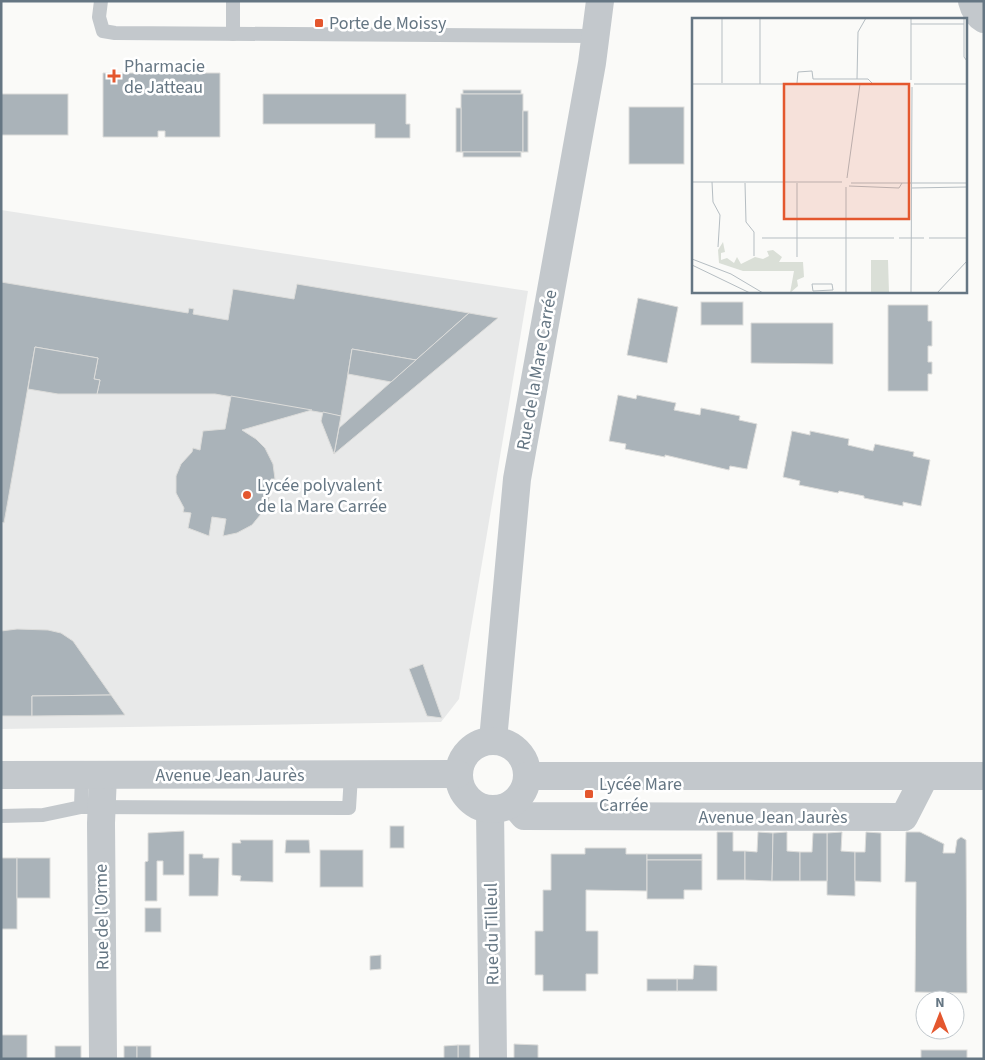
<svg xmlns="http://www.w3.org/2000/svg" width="985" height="1060" font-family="'Source Sans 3',sans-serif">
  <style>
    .built { fill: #e8e9e9 }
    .building { fill: #aab3b9; stroke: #dcdcda }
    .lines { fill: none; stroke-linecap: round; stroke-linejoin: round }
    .service { stroke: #c3c8cc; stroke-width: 14 }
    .minor { stroke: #c3c8cc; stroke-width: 28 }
    .tertiary { stroke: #c3c8cc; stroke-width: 28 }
    .poi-dot { fill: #e4572e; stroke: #fff; stroke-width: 2 }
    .labels { text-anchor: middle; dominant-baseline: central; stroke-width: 5; stroke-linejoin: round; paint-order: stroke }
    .poi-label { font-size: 18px; fill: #657683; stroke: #fff; text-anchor: start }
    .street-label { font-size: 18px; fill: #657683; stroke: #fff }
    .inset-road { fill: none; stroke: #b5bdc2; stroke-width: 1 }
    .view { fill: #e4572e; fill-opacity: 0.15; stroke: #e4572e; stroke-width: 2.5 }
    .inset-edge { fill: none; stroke: #657683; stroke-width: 2.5 }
  </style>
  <rect width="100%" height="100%" fill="#fafaf8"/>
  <polygon class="built" points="1,210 528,291 459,699 441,722 1,729"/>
  <g class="building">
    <polygon points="103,73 220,73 220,137 165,137 165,131 158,131 158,137 103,137"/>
    <rect x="463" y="90" width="58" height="4"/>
    <rect x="1" y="94" width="67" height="41"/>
    <polygon points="263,94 406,94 406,124 410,124 410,138 375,138 375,124 263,124"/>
    <rect x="461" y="94" width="62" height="58"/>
    <rect x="629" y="107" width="55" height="57"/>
    <rect x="456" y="108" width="5" height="44"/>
    <rect x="523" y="111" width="5" height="41"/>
    <rect x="463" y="152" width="58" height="5"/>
    <polygon points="1,282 188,313 189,308 194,309 193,314 228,320 233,289 294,299 297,284 469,313 416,360 352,349 341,416 215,394 97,394 100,380 94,379 98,358 35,347 4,523 1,522"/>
    <polygon points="638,298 678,307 667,363 627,355"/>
    <rect x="701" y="302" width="42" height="23"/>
    <polygon points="888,305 928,305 928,321 932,321 932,346 928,346 928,362 932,362 932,374 928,374 928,391 888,391"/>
    <polygon points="469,313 498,318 334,454 339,428"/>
    <polygon points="751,323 833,323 833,364 751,363"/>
    <polygon points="35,347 98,358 94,379 100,380 97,394 58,394 28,389"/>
    <polygon points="352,349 416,360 391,382 348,374"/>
    <polygon points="618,395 636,399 637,395 676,403 674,410 700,415 701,408 740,416 739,420 757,424 747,469 730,466 729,470 665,455 665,457 625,449 626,444 609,441"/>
    <polygon points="231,396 312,410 242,430 256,439 265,448 273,464 275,479 271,479 271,492 266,508 252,525 237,533 223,536 226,519 212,517 209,536 188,528 191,513 183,512 184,508 176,493 176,476 181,464 192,452 193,448 200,450 203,431 225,429"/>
    <polygon points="323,412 341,416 334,454 321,421"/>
    <polygon points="792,431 810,435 810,431 849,439 848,445 873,451 875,444 914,452 913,456 930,460 921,506 903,502 903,506 864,498 864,496 839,491 838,493 799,485 800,481 783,477"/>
    <polygon points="17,629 48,630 61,633 73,641 111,695 32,696 32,716 1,716 1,631"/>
    <polygon points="423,664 442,718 427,716 409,669"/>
    <polygon points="111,695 125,715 32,716 32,696"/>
    <rect x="390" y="826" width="14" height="22"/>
    <polygon points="184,831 184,875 163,875 163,861 157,861 157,901 145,901 145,862 148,861 148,833"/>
    <polygon points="717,832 733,832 733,851 745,851 745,880 717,880"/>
    <polygon points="758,832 773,833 772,881 745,880 745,851 757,852"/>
    <polygon points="787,832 787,851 800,852 800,881 772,881 773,833"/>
    <polygon points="842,832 841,851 855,852 855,896 827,895 827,833"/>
    <polygon points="866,832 881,833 881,882 855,881 855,852 865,852"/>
    <polygon points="906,832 920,832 944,844 943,853 955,853 957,840 961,837 966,840 967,993 915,992 916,882 905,882"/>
    <polygon points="813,833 827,833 827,881 800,881 800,852 812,852"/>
    <polygon points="240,840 273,840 273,882 240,881 241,876 232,875 232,843 241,843"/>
    <polygon points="286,840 309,840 310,853 285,853"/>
    <polygon points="585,848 626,848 626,854 647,854 647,891 586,890 586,931 598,931 598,974 586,974 586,991 543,991 543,975 535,975 535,931 543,931 543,890 551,890 551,854 585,854"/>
    <rect x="320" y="850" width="43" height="37"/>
    <polygon points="189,854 203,854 203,858 219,858 218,896 189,896"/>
    <rect x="647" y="854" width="55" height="6"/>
    <rect x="1" y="858" width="16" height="71"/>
    <rect x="17" y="858" width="33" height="40"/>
    <polygon points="647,860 702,860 702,890 684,890 684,899 647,899"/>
    <rect x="145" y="908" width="16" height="24"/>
    <polygon points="381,955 381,969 370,970 370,956"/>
    <polygon points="694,965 717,966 717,991 677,991 677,979 693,979"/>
    <rect x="647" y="979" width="30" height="12"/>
    <rect x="1" y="1035" width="26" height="24"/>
    <polygon points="514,1044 538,1045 538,1059 514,1059"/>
    <rect x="458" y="1045" width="12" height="14"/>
    <polygon points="458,1045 458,1059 444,1059 444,1046"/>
    <rect x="55" y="1046" width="26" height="13"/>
    <rect x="124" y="1046" width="13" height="13"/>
    <rect x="137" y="1046" width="14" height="13"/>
    <rect x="921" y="1050" width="46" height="9"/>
  </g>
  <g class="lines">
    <g class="service">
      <polyline points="101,1 99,17 103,31 115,33 596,36"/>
      <polyline points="233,1 233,34"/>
      <polyline points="81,807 349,808 351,775"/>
      <polyline points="1,816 43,815 81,807 82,775"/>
    </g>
    <g class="minor">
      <path d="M972 1C974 9 977 15 984 19"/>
      <polyline points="493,740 517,479 592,63 600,1"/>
      <polyline points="103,775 101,823 103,1059"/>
      <polyline points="513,803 524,816 904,817 925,776"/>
      <polyline points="490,809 493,1059"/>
    </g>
    <g class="tertiary">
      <circle cx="493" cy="775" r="34"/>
      <polyline points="1,775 458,774"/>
      <polyline points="527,776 984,776"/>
    </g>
  </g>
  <g class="poi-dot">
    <rect x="314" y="18" width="10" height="10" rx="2.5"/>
    <path d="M111.5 68.5h5v5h5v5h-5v5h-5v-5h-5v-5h5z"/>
    <circle cx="247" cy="495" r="5"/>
    <rect x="584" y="789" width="10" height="10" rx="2.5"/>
  </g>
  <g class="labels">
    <g class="poi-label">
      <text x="329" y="23">Porte de Moissy</text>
      <text x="124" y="66">Pharmacie<tspan x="124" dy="21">de Jatteau</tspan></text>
      <text x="257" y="485">Lycée polyvalent<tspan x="257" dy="21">de la Mare Carrée</tspan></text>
      <text x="599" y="784">Lycée Mare<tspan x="599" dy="21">Carrée</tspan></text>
    </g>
    <g class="street-label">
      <text transform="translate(537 370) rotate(-80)">Rue de la Mare Carrée</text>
      <text x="230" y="775">Avenue Jean Jaurès</text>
      <text x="773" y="817">Avenue Jean Jaurès</text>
      <text transform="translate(102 917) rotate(-91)">Rue de l'Orme</text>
      <text transform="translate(492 934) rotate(-91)">Rue du Tilleul</text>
    </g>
  </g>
  <g transform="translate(692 18)">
    <rect width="275" height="275" fill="#fafaf8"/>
    <path d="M31 224 33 234 29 235V242L35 240 42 245 45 239 49 246 63 239 71 241 77 238 75 233 81 232 90 239 87 244H111L112 259 105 262 106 268 98 275 102 253H51L27 245 26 232ZM179 242H196L197 275H179Z" fill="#dadfd7"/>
    <path class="inset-road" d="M30 0V65M272 0V39L275 43M219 6H272M165 61 166 14 174 0M219 62V0M105 65 106 54 120 53 121 61H176L181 66M0 66H215M68 66V0M222 66H275M155 160 168 66M0 164H150M20 164 21 184 28 197 26 229M53 165 54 204 62 214V238M105 165V239M159 165H275M157 168 207 170 210 165M154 169V275M219 170 275 169M70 220H202M207 220H232M237 220H275M0 241 39 256 71 275M0 247 58 275M120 266H140L141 272 121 273ZM219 275 220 69M245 275 275 243"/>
    <path class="view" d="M92 66H217V201H92Z"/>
    <rect width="275" height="275" class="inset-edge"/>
  </g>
  <rect width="985" height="1060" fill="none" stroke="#657683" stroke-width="5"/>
  <g transform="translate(940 1015)"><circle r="24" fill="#ffffff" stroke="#c1c8cd"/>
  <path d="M0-4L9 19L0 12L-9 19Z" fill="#e4572e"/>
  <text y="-8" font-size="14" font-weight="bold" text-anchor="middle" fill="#657683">N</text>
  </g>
</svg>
